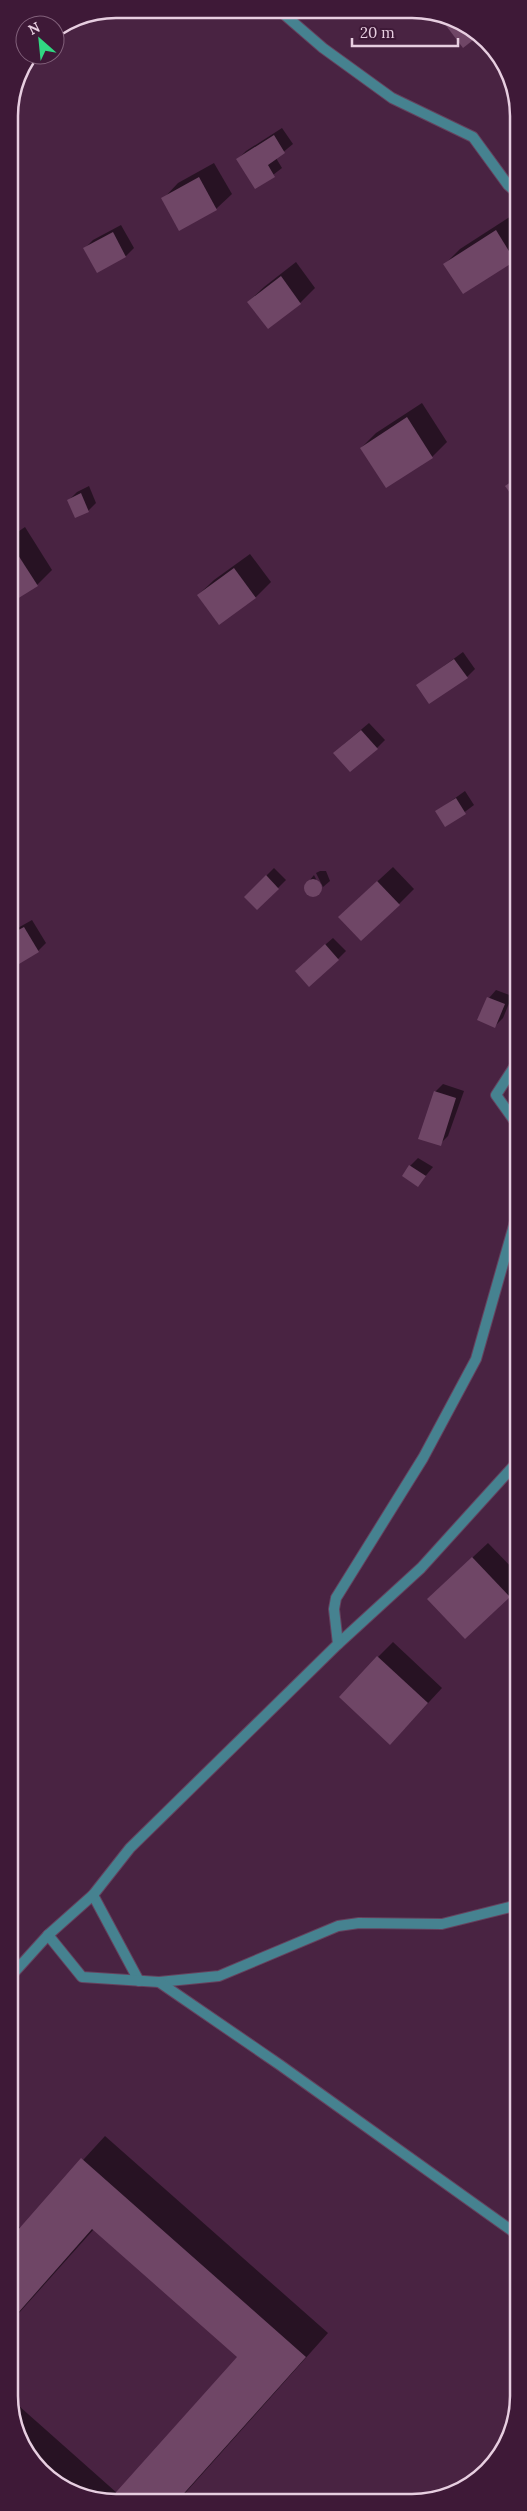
<svg xmlns="http://www.w3.org/2000/svg" width="527" height="2511" font-family="Lora,serif">
  <style>
    .shadow { fill: #0007 }
    .building { fill: #6f4666 }
    .lines { fill: none; stroke-linecap: round; stroke-linejoin: round }
    .minor-casing { stroke: #65425e; stroke-width: 12 }
    .minor { stroke: #468290; stroke-width: 10 }
    .rim { fill: none; stroke: #e7cee0; stroke-width: 2.5 }
  </style>
  <rect width="100%" height="100%" fill="#492342"/>
  <g class="shadow">
    <polygon points="282,128 293,144 276,158 282,168 256,188 238,159 246,151"/>
    <polygon points="214,163 232,194 216,209 163,199 178,183"/>
    <polygon points="511,216 517,225 517,257 463,292 445,264 460,249"/>
    <polygon points="121,225 134,248 126,256 97,271 85,248 93,240"/>
    <polygon points="296,262 315,288 300,303 248,302 264,287"/>
    <polygon points="422,403 447,442 432,457 387,486 361,448 376,433"/>
    <polygon points="517,476 517,500 506,487"/>
    <polygon points="89,486 96,503 88,511 69,500 77,492"/>
    <polygon points="25,527 52,570 37,585 9,602 9,538"/>
    <polygon points="250,554 271,582 256,597 219,624 198,595 214,580"/>
    <polygon points="463,652 475,669 467,677 418,685"/>
    <polygon points="369,723 385,740 377,748 343,745"/>
    <polygon points="465,791 474,805 446,826 437,811"/>
    <polygon points="393,867 414,889 399,904 355,902"/>
    <polygon points="274,868 286,880 257,909 245,897"/>
    <polygon points="320,871 326,871 330,881 323,887 316,873"/>
    <polygon points="314,875 321,889 314,896 309,895 305,886"/>
    <polygon points="32,920 46,943 38,951 9,968 9,933"/>
    <polygon points="333,938 346,951 338,959 304,963"/>
    <polygon points="496,990 512,996 503,1018 495,1026 489,998"/>
    <polygon points="443,1084 464,1091 448,1136 440,1144 435,1092"/>
    <polygon points="418,1158 433,1167 418,1185 410,1166"/>
    <polygon points="488,1543 518,1574 518,1587 465,1637 444,1584"/>
    <polygon points="393,1642 442,1688 405,1728 378,1657"/>
    <polygon points="105,2136 328,2333 179,2500 95,2500 36,2466 10,2409 10,2398 117,2493 239,2357 94,2229 10,2323 10,2218 21,2228"/>
  </g>
  <g class="building">
    <polygon points="443,17 477,37 463,48 441,19"/>
    <polygon points="274,135 285,153 268,165 275,177 255,189 236,159"/>
    <polygon points="199,177 217,210 179,231 161,198"/>
    <polygon points="496,230 515,261 463,294 443,264"/>
    <polygon points="113,232 126,257 97,273 83,248"/>
    <polygon points="281,276 301,304 268,329 247,302"/>
    <polygon points="407,417 433,458 386,488 360,448"/>
    <polygon points="515,479 517,482 517,503 505,486"/>
    <polygon points="81,493 89,512 75,518 67,500"/>
    <polygon points="9,541 38,586 9,604"/>
    <polygon points="234,568 256,598 219,625 197,595"/>
    <polygon points="454,659 468,678 429,704 416,685"/>
    <polygon points="361,730 378,749 350,772 333,753"/>
    <polygon points="456,798 466,814 445,827 435,811"/>
    <polygon points="266,875 279,889 257,910 244,897"/>
    <circle cx="313" cy="888" r="9"/>
    <polygon points="377,881 400,905 361,941 338,917"/>
    <polygon points="24,927 39,952 9,970 9,935"/>
    <polygon points="325,944 339,960 309,987 295,971"/>
    <polygon points="487,997 505,1004 495,1028 477,1020"/>
    <polygon points="434,1091 456,1098 441,1146 418,1139"/>
    <polygon points="409,1165 426,1176 418,1187 402,1176"/>
    <polygon points="472,1557 510,1597 465,1639 427,1599"/>
    <polygon points="377,1656 428,1703 390,1745 339,1697"/>
    <polygon points="81,2158 306,2357 178,2500 109,2500 237,2357 92,2229 10,2322 10,2239"/>
  </g>
  <g class="lines">
    <g class="minor-casing">
      <g id="minor">
        <polyline points="279,10 323,48 392,98 473,137 508,185 517,193"/>
        <polyline points="518,1061 496,1095 518,1126"/>
        <polyline points="338,1644 421,1568 518,1461"/>
        <polyline points="93,1895 139,1981"/>
        <polyline points="48,1935 82,1977 159,1982 219,1976 338,1926 359,1923 442,1924 518,1905"/>
        <polyline points="10,1977 48,1935 93,1895 130,1848 338,1644 334,1609 336,1598 423,1458 476,1359 518,1211"/>
        <polyline points="159,1982 280,2065 518,2235"/>
      </g>
    </g>
    <use href="#minor" class="minor"/>
  </g>
  <path d="M0 0H527V2511H0ZM116 18H412A98 98 0 0 1 510 116V2396A98 98 0 0 1 412 2494H116A98 98 0 0 1 18 2396V116A98 98 0 0 1 116 18Z" fill="#3e1937" fill-rule="evenodd"/>
  <path class="rim" d="M116 18H412A98 98 0 0 1 510 116V2396A98 98 0 0 1 412 2494H116A98 98 0 0 1 18 2396V116A98 98 0 0 1 116 18Z"/>
  <g transform="translate(40 40) rotate(333)"><circle r="24" fill="#3e1937" stroke="#82617b"/>
  <path d="M0-4L9 19L0 12L-9 19Z" fill="#31d882"/>
  <text y="-8" font-size="14" font-weight="bold" text-anchor="middle" fill="#e7cee0">N</text>
  </g>
  <path d="M352 38v8h106v-8" fill="none" stroke="#e7cee0" stroke-width="2.5"/>
  <text x="360" y="38" font-size="15" fill="#e7cee0" stroke="#3e1937" stroke-width="4" paint-order="stroke">20 m</text>
</svg>
